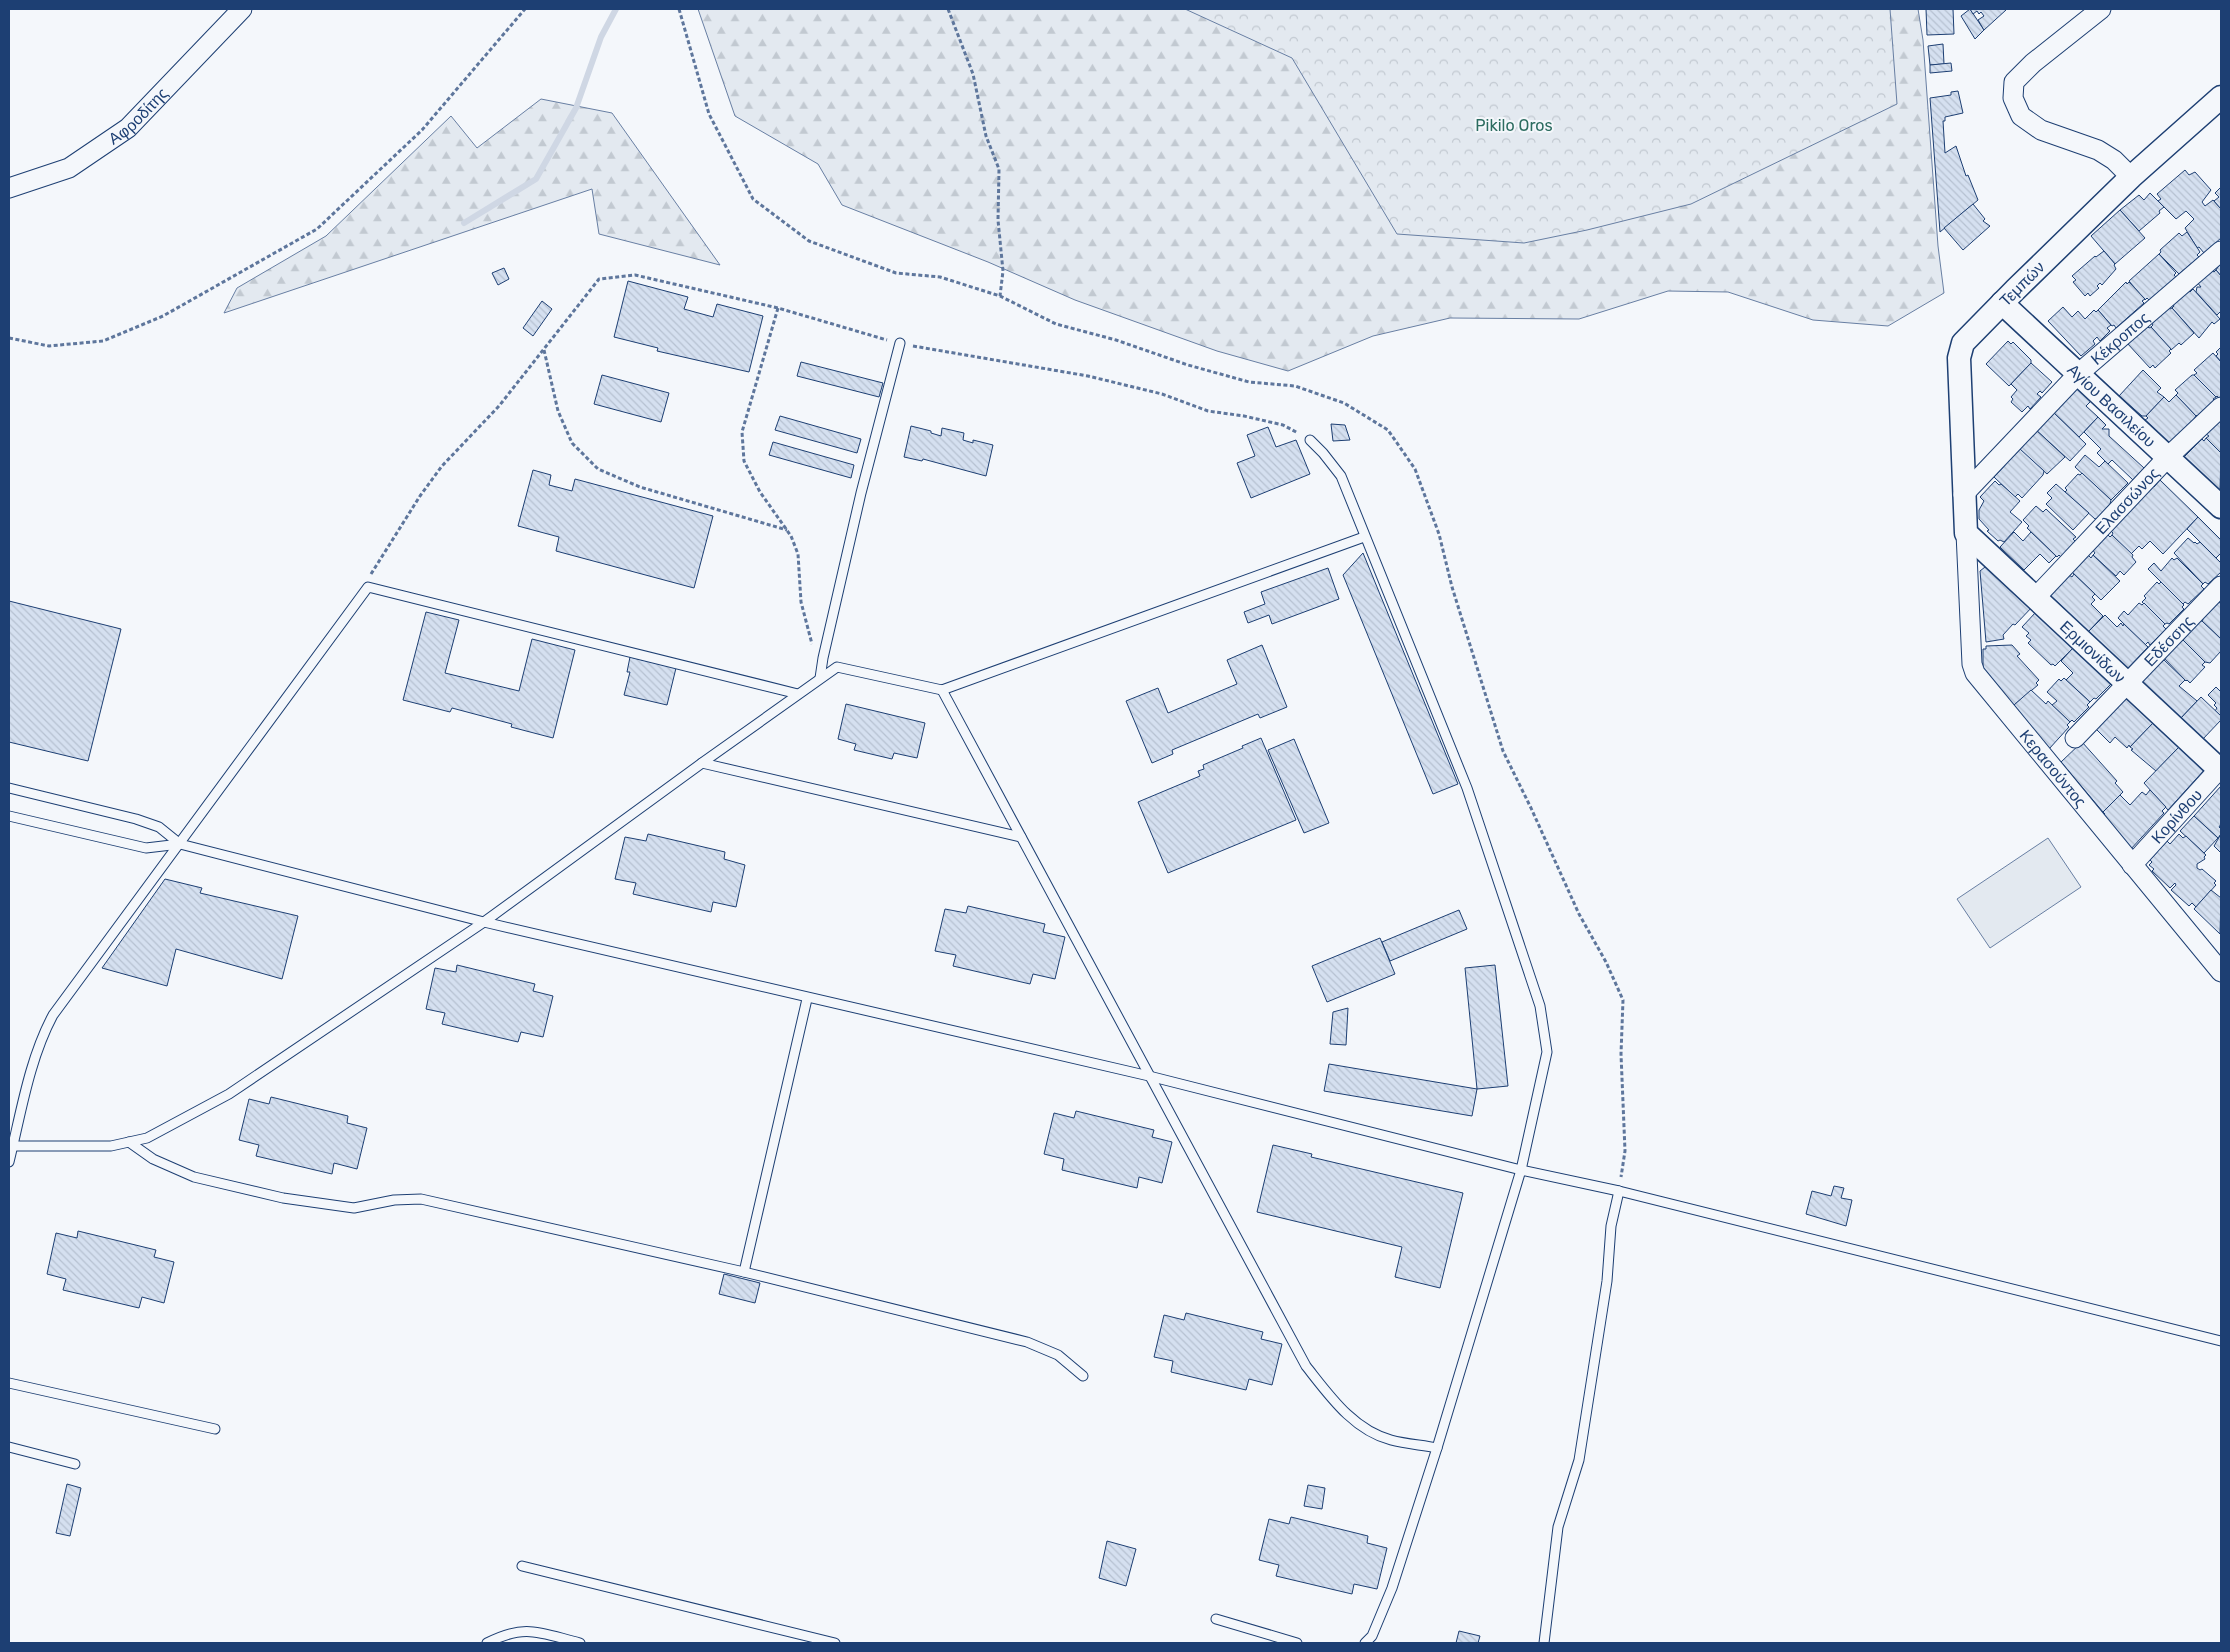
<svg xmlns="http://www.w3.org/2000/svg" width="2230" height="1652" font-family="Rubik,sans-serif">
  <style>
    .forest { fill: url(#forest-firs); stroke: #687fa3 }
    .park { fill: url(#park-crowns); stroke: #687fa3 }
    .garden { fill: #e3e9f0; stroke: #687fa3 }
    .lines { fill: none; stroke-linecap: round; stroke-linejoin: round }
    .stream { stroke: #cfd7e4; stroke-width: 6 }
    .building { fill: url(#building-back-hatch); stroke: #1d3f73 }
    .service-casing { stroke: #1d3f73; stroke-width: 11 }
    .minor-casing { stroke: #1d3f73; stroke-width: 21 }
    .tertiary-casing { stroke: #1d3f73; stroke-width: 25 }
    .path { stroke: #5e769c; stroke-width: 3; stroke-dasharray: 4 2.5; stroke-linecap: butt }
    .service { stroke: #f4f7fb; stroke-width: 9 }
    .minor { stroke: #f4f7fb; stroke-width: 19 }
    .tertiary { stroke: #f4f7fb; stroke-width: 22 }
    .labels { text-anchor: middle; dominant-baseline: central; stroke-width: 4; stroke-linejoin: round; paint-order: stroke }
    .street-label { font-size: 16px; fill: #1d3f73; stroke: #f4f7fb }
    .park-label { font-size: 16px; fill: #2c6c60; stroke: #f4f7fb }
  </style>
  <defs>
    <pattern id="forest-firs" width="22" height="20" patternUnits="userSpaceOnUse" patternTransform="scale(1.25)"><rect width="22" height="20" fill="#e3e9f0"/><path d="M5 1l3.5 6h-7zM16 11l3.5 6h-7z" fill="#c2c9d1"/></pattern>
    <pattern id="park-crowns" width="20" height="18" patternUnits="userSpaceOnUse" patternTransform="scale(1.25)"><rect width="20" height="18" fill="#e3e9f0"/><path d="M2 6a3 3 0 1 1 6 0M12 15a3 3 0 1 1 6 0" fill="none" stroke="#c2c9d1"/></pattern>
    <pattern id="building-back-hatch" width="6" height="6" patternUnits="userSpaceOnUse" patternTransform="scale(1.25)"><rect width="6" height="6" fill="#d5e0f0"/><path d="M-1 5l2 2M0 0l6 6M5-1l2 2" fill="none" stroke="#b6c1d1"/></pattern>
  </defs>
  <rect width="100%" height="100%" fill="#f4f7fb"/>
  <g class="forest">
    <polygon points="698,9 1918,9 1923,40 1938,246 1944,293 1888,326 1813,320 1728,292 1668,291 1579,319 1450,318 1373,336 1288,371 1217,351 1075,300 988,262 842,205 818,164 735,116"/>
    <polygon points="541,99 612,113 720,265 599,234 592,189 224,313 237,288 326,236 451,116 477,148"/>
  </g>
  <polygon class="park" points="1185,9 1890,9 1897,104 1691,204 1587,230 1524,243 1397,234 1292,58"/>
  <polygon class="garden" points="2048,838 2081,887 1990,948 1957,899"/>
  <g class="lines">
    <polyline class="stream" points="464,223 536,179 576,108 601,37 616,9"/>
  </g>
  <g class="building">
    <polygon points="1926,9 1953,9 1954,34 1927,35"/>
    <polygon points="1970,9 1984,30 1975,39 1961,16"/>
    <polygon points="1970,9 2005,9 2006,10 1984,30 1978,20 1984,16 1981,12 1979,14 1977,11 1973,14"/>
    <polygon points="1943,44 1944,64 1930,65 1928,46"/>
    <polygon points="1951,63 1952,71 1930,73 1930,65"/>
    <polygon points="1958,91 1963,113 1945,117 1945,121 1943,121 1945,153 1956,146 1966,176 1968,175 1978,200 1940,232 1930,98 1951,95 1951,92"/>
    <polygon points="2185,170 2189,175 2195,172 2211,190 2202,202 2205,206 2213,200 2221,209 2221,238 2204,253 2199,247 2197,248 2185,228 2194,219 2186,211 2176,219 2158,201 2161,199 2157,194"/>
    <polygon points="2221,187 2221,209 2214,201 2219,197 2215,193"/>
    <polygon points="2150,193 2164,207 2159,211 2160,213 2139,231 2120,210 2139,195 2144,200"/>
    <polygon points="1973,204 1985,219 1983,221 1990,226 1963,250 1944,228"/>
    <polygon points="2120,210 2145,238 2115,264 2091,236"/>
    <polygon points="2187,232 2200,252 2197,255 2199,257 2179,274 2159,254 2161,252 2160,250 2179,233 2182,236"/>
    <polygon points="2104,251 2115,264 2114,265 2116,269 2102,285 2100,283 2097,286 2099,288 2090,296 2088,293 2085,296 2073,282 2076,280 2072,276 2095,256 2096,257"/>
    <polygon points="2159,254 2176,273 2174,275 2176,277 2150,301 2147,298 2145,300 2129,281"/>
    <polygon points="2221,262 2221,276 2216,270"/>
    <polygon points="504,268 509,279 498,285 492,273"/>
    <polygon points="2211,270 2214,272 2216,270 2221,276 2221,311 2217,315 2196,292 2197,287 2201,287 2197,282"/>
    <polygon points="628,281 688,297 684,309 713,317 717,304 763,316 749,372 657,351 658,348 614,337"/>
    <polygon points="2126,282 2127,284 2129,282 2145,299 2142,301 2144,303 2116,328 2114,325 2112,326 2098,310"/>
    <polygon points="2187,289 2190,292 2193,289 2220,319 2214,324 2212,322 2199,338 2172,308 2174,306 2172,303"/>
    <polygon points="542,301 552,309 533,336 523,328"/>
    <polygon points="2063,307 2072,317 2078,311 2085,319 2094,310 2096,312 2098,310 2111,325 2107,328 2110,331 2100,341 2097,337 2093,341 2095,344 2081,356 2048,321"/>
    <polygon points="2168,307 2170,309 2172,308 2194,333 2181,345 2179,343 2171,350 2151,327 2153,325 2151,322"/>
    <polygon points="2146,325 2149,328 2151,327 2171,349 2169,351 2171,353 2155,368 2153,365 2150,368 2127,343"/>
    <polygon points="2008,341 2011,344 2013,342 2031,360 2031,363 2009,386 1986,364"/>
    <polygon points="2221,347 2221,362 2216,356 2218,354 2216,352"/>
    <polygon points="2213,353 2221,362 2221,397 2219,398 2217,396 2216,397 2194,375 2197,373 2194,370"/>
    <polygon points="801,362 883,383 879,397 797,376"/>
    <polygon points="2031,363 2052,382 2042,393 2040,391 2037,394 2041,397 2030,409 2028,406 2022,412 2011,402 2013,399 2011,397 2017,390 2011,384"/>
    <polygon points="2143,370 2161,388 2157,392 2164,397 2146,416 2142,416 2119,396"/>
    <polygon points="602,375 669,393 661,422 594,404"/>
    <polygon points="2192,375 2194,375 2216,397 2213,399 2216,402 2199,417 2197,415 2196,416 2176,395 2178,393 2175,390"/>
    <polygon points="2076,385 2092,400 2086,406 2098,417 2079,437 2052,411"/>
    <polygon points="2176,395 2196,416 2194,419 2196,420 2170,444 2145,420 2148,418 2146,416 2164,397 2169,402"/>
    <polygon points="2052,411 2086,444 2070,461 2035,429"/>
    <polygon points="780,416 861,439 857,453 775,430"/>
    <polygon points="2098,417 2106,425 2102,429 2109,429 2109,436 2144,468 2133,480 2112,460 2108,464 2097,453 2101,449 2084,432"/>
    <polygon points="2221,419 2221,453 2206,438 2209,436 2206,434"/>
    <polygon points="1331,424 1345,425 1350,440 1333,441"/>
    <polygon points="911,426 931,431 931,433 941,436 942,428 964,433 963,440 973,443 973,440 993,445 986,476 923,459 922,461 904,457"/>
    <polygon points="1268,427 1276,447 1296,440 1310,474 1251,498 1237,463 1255,456 1247,435"/>
    <polygon points="2035,429 2065,457 2047,474 2018,448"/>
    <polygon points="2206,438 2221,453 2220,491 2184,457 2202,439 2204,441"/>
    <polygon points="773,442 854,465 851,478 769,455"/>
    <polygon points="2020,449 2044,471 2043,475 2022,498 2018,494 2015,497 1994,477"/>
    <polygon points="2085,455 2099,467 2105,461 2128,483 2111,500 2075,467"/>
    <polygon points="533,470 551,475 549,485 572,491 575,479 713,516 694,588 556,551 559,537 518,526"/>
    <polygon points="2082,473 2111,500 2110,504 2098,518 2095,519 2065,492 2067,490 2065,488 2078,474 2080,475"/>
    <polygon points="2160,480 2198,517 2163,554 2150,541 2142,549 2139,546 2131,554 2112,535 2113,533 2110,530 2143,497 2142,496 2152,485 2154,487"/>
    <polygon points="1995,481 1999,485 2001,484 2020,501 2010,512 2022,522 2004,542 2000,540 1998,541 1987,531 1989,530 1979,519 1979,510 1984,501 1980,497"/>
    <polygon points="2056,484 2089,513 2073,530 2046,504 2052,498 2047,493"/>
    <polygon points="2036,506 2043,512 2046,509 2076,537 2073,539 2076,542 2061,557 2059,555 2057,557 2027,528 2029,526 2023,520"/>
    <polygon points="2198,517 2221,540 2221,553 2216,558 2187,529"/>
    <polygon points="2014,532 2023,541 2031,532 2056,556 2049,563 2040,554 2024,570 2000,547"/>
    <polygon points="2107,534 2110,537 2112,535 2133,555 2132,557 2136,562 2124,575 2120,571 2116,576 2093,555 2095,553 2092,549"/>
    <polygon points="2188,538 2194,543 2195,542 2197,544 2200,542 2221,563 2221,572 2208,584 2205,582 2203,584 2174,553"/>
    <polygon points="1363,553 1458,784 1433,794 1343,575"/>
    <polygon points="2088,555 2091,558 2093,555 2120,581 2101,600 2072,572"/>
    <polygon points="2172,558 2174,560 2177,558 2203,584 2201,586 2204,589 2188,604 2185,602 2183,604 2148,569 2154,563 2161,571"/>
    <polygon points="1990,563 2034,605 2015,625 2013,624 2003,635 2004,639 1986,642 1980,571"/>
    <polygon points="1328,568 1339,599 1272,624 1269,615 1248,623 1244,612 1265,604 1261,592"/>
    <polygon points="2074,574 2095,594 2092,597 2095,600 2091,604 2103,616 2088,632 2050,595 2069,575 2072,577"/>
    <polygon points="2157,582 2159,584 2161,582 2184,605 2182,607 2184,609 2169,624 2167,623 2165,624 2142,602 2146,598 2144,596"/>
    <polygon points="9,601 121,629 88,761 9,742"/>
    <polygon points="2217,601 2220,603 2221,602 2221,639 2202,621 2203,619 2201,617"/>
    <polygon points="2139,603 2142,605 2144,603 2165,624 2163,626 2166,629 2150,645 2148,642 2145,645 2118,618 2124,611 2128,615"/>
    <polygon points="426,612 459,620 445,673 519,691 532,639 575,650 553,738 511,727 512,724 452,708 450,712 403,700"/>
    <polygon points="2036,612 2073,648 2055,666 2053,664 2051,665 2028,643 2031,640 2026,636 2029,633 2022,627"/>
    <polygon points="2105,615 2117,627 2121,623 2123,626 2124,624 2148,647 2126,670 2088,632"/>
    <polygon points="2199,621 2202,621 2221,639 2221,651 2210,663 2205,662 2183,640"/>
    <polygon points="2179,640 2181,642 2183,640 2205,662 2202,665 2205,667 2190,683 2187,680 2186,681 2163,657"/>
    <polygon points="1262,645 1287,707 1260,718 1258,714 1172,750 1173,754 1152,763 1126,701 1158,688 1168,713 1237,684 1227,660"/>
    <polygon points="2012,645 2020,654 2017,656 2039,680 2036,683 2038,685 2014,705 2012,703 2009,705 1983,676 1983,649 1986,649 1986,646"/>
    <polygon points="2073,648 2113,682 2096,699 2094,698 2090,702 2066,680 2073,673 2061,661"/>
    <polygon points="630,657 676,668 667,705 624,695 630,672 627,672"/>
    <polygon points="2159,660 2162,662 2164,660 2185,680 2179,686 2197,701 2180,719 2139,681"/>
    <polygon points="2064,678 2090,702 2087,705 2089,707 2074,722 2072,720 2070,722 2052,705 2057,701 2047,692 2059,679 2061,681"/>
    <polygon points="2216,687 2221,692 2221,716 2215,711 2217,708 2214,705 2216,703 2208,695"/>
    <polygon points="2031,690 2046,704 2048,701 2070,722 2067,725 2069,727 2049,749 2013,709 2016,707 2014,705"/>
    <polygon points="2127,695 2153,720 2151,721 2153,723 2130,747 2129,745 2127,748 2115,737 2110,743 2095,728"/>
    <polygon points="2201,697 2221,716 2221,720 2202,740 2180,719"/>
    <polygon points="846,704 925,723 917,758 894,753 892,759 854,750 856,744 838,739"/>
    <polygon points="2153,723 2156,726 2158,724 2178,742 2175,744 2179,747 2156,771 2131,750 2133,749 2130,747"/>
    <polygon points="1261,738 1296,820 1168,873 1138,802 1200,776 1198,771 1204,769 1203,765 1243,748 1242,746"/>
    <polygon points="1294,739 1329,823 1304,833 1268,750"/>
    <polygon points="2082,742 2117,781 2115,783 2123,792 2103,812 2061,762"/>
    <polygon points="2179,747 2182,750 2184,748 2206,768 2168,810 2144,783"/>
    <polygon points="2221,786 2221,824 2219,827 2221,829 2221,834 2218,838 2194,816"/>
    <polygon points="2150,790 2166,807 2162,811 2164,813 2130,850 2103,816 2105,814 2103,812 2120,795 2130,805 2142,792 2146,795"/>
    <polygon points="2194,816 2218,838 2204,853 2180,831"/>
    <polygon points="648,834 725,852 724,859 745,865 736,907 713,902 711,912 633,894 636,883 615,879 625,837 646,841"/>
    <polygon points="2179,834 2183,838 2186,836 2206,855 2204,857 2205,859 2197,864 2197,868 2200,870 2202,869 2216,881 2214,883 2216,885 2196,907 2192,903 2189,906 2171,890 2176,885 2175,883 2170,888 2152,871 2154,869 2149,865 2152,862 2150,860 2167,841 2170,844"/>
    <polygon points="2221,834 2221,853 2214,846"/>
    <polygon points="165,879 202,888 200,893 298,916 282,979 176,949 167,986 102,968"/>
    <polygon points="2211,890 2221,898 2220,934 2194,909"/>
    <polygon points="968,906 1045,924 1043,932 1065,937 1055,979 1033,974 1030,984 953,966 956,955 935,951 945,909 966,913"/>
    <polygon points="1459,910 1467,929 1390,961 1382,942"/>
    <polygon points="1380,938 1395,974 1327,1002 1312,966"/>
    <polygon points="457,965 535,984 533,991 553,996 543,1037 521,1032 518,1042 442,1024 445,1013 426,1009 435,968 456,972"/>
    <polygon points="1495,965 1508,1086 1477,1089 1465,968"/>
    <polygon points="1348,1008 1346,1045 1330,1044 1333,1012"/>
    <polygon points="1329,1064 1477,1089 1472,1116 1324,1091"/>
    <polygon points="271,1097 348,1116 347,1123 367,1128 357,1169 334,1163 332,1174 256,1156 259,1145 239,1140 249,1099 269,1104"/>
    <polygon points="1076,1111 1154,1130 1152,1137 1172,1142 1162,1183 1139,1177 1137,1188 1062,1170 1064,1159 1044,1154 1054,1113 1074,1118"/>
    <polygon points="1273,1145 1312,1154 1311,1157 1463,1193 1440,1288 1395,1277 1402,1247 1257,1212"/>
    <polygon points="1834,1186 1844,1188 1841,1198 1852,1200 1846,1226 1806,1214 1812,1191 1831,1196"/>
    <polygon points="78,1231 156,1250 154,1257 174,1262 164,1303 142,1297 139,1308 63,1290 66,1279 47,1274 56,1233 77,1238"/>
    <polygon points="724,1274 760,1283 755,1303 719,1294"/>
    <polygon points="1186,1313 1263,1332 1261,1339 1282,1344 1272,1385 1249,1379 1246,1390 1171,1372 1173,1361 1154,1357 1164,1315 1184,1320"/>
    <polygon points="67,1484 81,1488 70,1536 56,1533"/>
    <polygon points="1308,1485 1325,1488 1322,1509 1304,1506"/>
    <polygon points="1291,1517 1368,1536 1367,1543 1387,1548 1377,1589 1354,1584 1352,1594 1276,1576 1279,1565 1259,1560 1269,1519 1289,1524"/>
    <polygon points="1107,1541 1136,1549 1126,1586 1099,1578"/>
    <polygon points="1459,1631 1480,1636 1478,1643 1456,1643"/>
  </g>
  <g class="lines">
    <g class="service-casing">
      <g id="service">
        <polyline points="1310,440 1323,453 1341,476 1467,788 1540,1006 1547,1052 1521,1170 1437,1448 1392,1588 1372,1636 1365,1643"/>
        <polyline points="820,678 823,658 861,493 900,343"/>
        <path d="M942 690 1306 1366C1329 1395 1353 1430 1391 1440 1406 1444 1422 1445 1437 1448"/>
        <polyline points="702,763 1021,837"/>
        <polyline points="9,788 136,819 159,827 180,844"/>
        <polyline points="9,816 146,848 180,844 484,922 1149,1076 1521,1170 1619,1191 2221,1341"/>
        <polyline points="129,1142 153,1159 194,1177 283,1198 354,1208 394,1200 421,1199 744,1272 1027,1342 1058,1355 1083,1376"/>
        <polyline points="13,1146 111,1146 147,1138 229,1094 484,922 702,763 837,667 942,690 1364,537"/>
        <path d="M9 1162C21 1113 29 1060 53 1015L368 587 798 694"/>
        <polyline points="744,1272 807,999"/>
        <polyline points="9,1383 215,1429"/>
        <polyline points="9,1447 75,1464"/>
        <polyline points="522,1566 835,1643"/>
        <polyline points="1216,1619 1297,1643"/>
        <path d="M487 1643C526 1623 540 1633 580 1643"/>
        <polyline points="1544,1643 1558,1527 1579,1460 1607,1281 1611,1226 1619,1191"/>
      </g>
    </g>
    <g class="minor-casing">
      <g id="minor">
        <polyline points="2101,9 2033,63 2014,82 2013,98 2021,116 2041,130 2098,150 2114,160 2131,177"/>
        <path id="s1" d="M9 188 69 168 128 128 242 9"/>
        <path id="s2" d="M1963 495 2078 374 2221 251"/>
        <path id="s3" d="M1966 533 1972 664 1975 673 2221 972"/>
        <path id="s4" d="M2035 598 2168 457 2221 407"/>
        <path id="s5" d="M2075 738 2221 586"/>
        <path id="s6" d="M2132 865 2221 767"/>
      </g>
    </g>
    <g class="tertiary-casing">
      <g id="tertiary">
        <path id="s7" d="M2221 97 2131 177 2015 290 1963 343 1959 358 1966 533 2221 771"/>
        <path id="s8" d="M2002 303 2221 507"/>
      </g>
    </g>
    <g class="path">
      <polyline points="679,9 709,114 753,199 809,241 896,273 940,277 1000,296 1056,324 1116,340 1188,365 1249,382 1295,386 1344,403 1388,430 1415,469 1439,534 1452,587 1503,751 1531,808 1579,914 1606,962 1623,1000 1621,1054 1625,1151 1621,1177"/>
      <polyline points="948,9 973,74 986,136 999,169 998,220 1003,271 1000,296"/>
      <polyline points="778,308 742,432 744,461 760,492 791,536 798,554 801,602 812,644"/>
      <polyline points="9,338 49,346 103,341 163,316 317,229 422,130 525,9"/>
      <polyline points="913,346 1088,376 1162,394 1208,411 1244,416 1283,425 1298,433"/>
      <polyline points="544,350 558,411 572,443 598,469 640,487 787,530"/>
      <polyline points="371,574 420,496 442,466 499,406 599,279 635,275 778,308 887,340"/>
    </g>
    <use href="#service" class="service"/>
    <use href="#minor" class="minor"/>
    <use href="#tertiary" class="tertiary"/>
  </g>
  <g class="labels">
    <g class="street-label">
      <text stroke="none"><textPath href="#s1" startOffset="150">Αφροδίτης</textPath></text>
      <text transform="translate(2022 284) rotate(-45)">Τεμπών</text>
      <text stroke="none"><textPath href="#s2" startOffset="222">Κέκροπος</textPath></text>
      <text stroke="none"><textPath href="#s8" startOffset="150">Αγίου Βασιλείου</textPath></text>
      <text stroke="none"><textPath href="#s4" startOffset="134">Ελασσώνος</textPath></text>
      <text stroke="none"><textPath href="#s5" startOffset="135">Εδέσσης</textPath></text>
      <text stroke="none"><textPath href="#s7" startOffset="721">Ερμιονίδων</textPath></text>
      <text stroke="none"><textPath href="#s3" startOffset="264">Κερασούντος</textPath></text>
      <text stroke="none"><textPath href="#s6" startOffset="66">Κορίνθου</textPath></text>
    </g>
    <g class="park-label">
      <text x="1514" y="125">Pikilo Oros</text>
    </g>
  </g>
  <rect width="2230" height="1652" fill="none" stroke="#1d3f73" stroke-width="20"/>
</svg>
